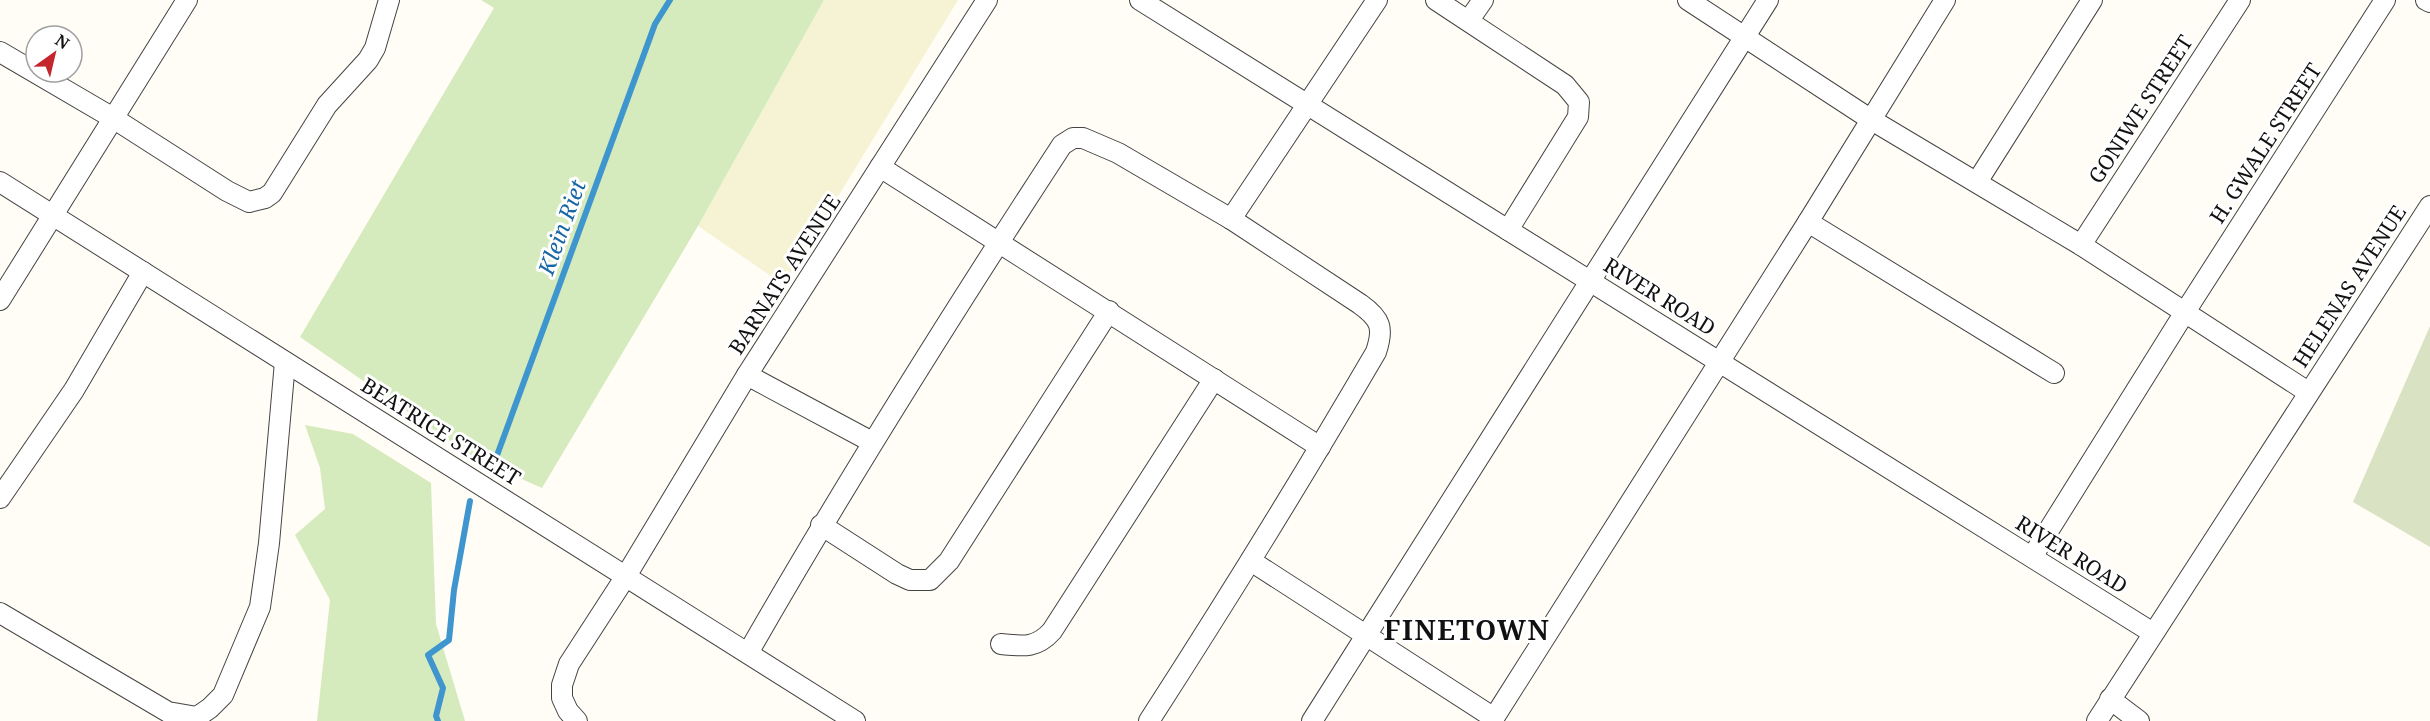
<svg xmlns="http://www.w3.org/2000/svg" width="2430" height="721" font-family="'Noto Serif',serif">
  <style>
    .farmland { fill: #f6f3d4 }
    .green { fill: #d5ebbd }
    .cemetery { fill: #d9e3c4 }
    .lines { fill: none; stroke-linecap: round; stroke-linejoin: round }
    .stream { stroke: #3f96cf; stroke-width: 6 }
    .minor-casing { stroke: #444; stroke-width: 22 }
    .minor { stroke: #fff; stroke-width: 20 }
    .labels { text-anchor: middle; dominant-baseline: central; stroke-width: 6; stroke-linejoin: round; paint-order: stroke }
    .street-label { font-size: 21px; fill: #111; stroke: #fff }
    .water-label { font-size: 22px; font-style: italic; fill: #1768a6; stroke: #fff }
    .district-label { font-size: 27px; font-weight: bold; letter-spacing: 1.5px; fill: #111; stroke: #fff }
  </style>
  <rect width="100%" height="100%" fill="#fffdf5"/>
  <polygon class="farmland" points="824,0 958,0 784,285 698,226"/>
  <g class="green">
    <polygon points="481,0 824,0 698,226 542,488 476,459 300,337 494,8"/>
    <polygon points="305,425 353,434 431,483 436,624 465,721 317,721 330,600 295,535 325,509 320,468"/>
  </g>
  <polygon class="cemetery" points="2430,326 2430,547 2353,502"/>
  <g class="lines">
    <g class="stream">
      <polyline points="492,469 655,24 670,0"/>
      <polyline points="438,721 436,716 443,688 428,655 449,640 454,590 470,501"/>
    </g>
    <g class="minor-casing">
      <g id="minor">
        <polyline points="1140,0 2153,633"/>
        <polyline points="1436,0 1565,85 1579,102 1578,117 1508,230"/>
        <polyline points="1688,0 1870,119 2081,245 2308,392"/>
        <polyline points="2426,0 2430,2"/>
        <polyline points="1469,20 1483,0"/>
        <polyline points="0,52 113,118 227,191 249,202 265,198 272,193 327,105 368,60 375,48 389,0"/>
        <polyline points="880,167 1320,447"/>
        <polyline points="0,182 855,721"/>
        <polyline points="1977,182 2092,0"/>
        <polyline points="1231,219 1377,0"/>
        <polyline points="1808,222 2054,373"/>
        <polyline points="2081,245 2240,0"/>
        <polyline points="0,300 187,0"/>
        <polyline points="747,375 872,442"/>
        <polyline points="0,498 74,390 143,272"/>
        <polyline points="821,525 897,574 910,580 930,580 949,561 1109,311"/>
        <polyline points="2032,557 2185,312 2385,0"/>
        <polyline points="1251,561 1494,718"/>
        <polyline points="0,613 168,712 197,717 210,708 223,695 260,607 269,543 285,362"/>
        <path d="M1001 644C1022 646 1036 649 1052 631L1214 379"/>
        <path d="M748 653C847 480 953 312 1062 145L1073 138H1083L1118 153 1231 219 1360 304C1381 319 1384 328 1376 352 1303 477 1227 600 1149 721"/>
        <polyline points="2110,699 2139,721"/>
        <polyline points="577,721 568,711 562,698 562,685 569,664 626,576 747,375 987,0"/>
        <polyline points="1312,721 1768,0"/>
        <polyline points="1492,721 1808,222 1945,0"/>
        <polyline points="2097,721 2430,206"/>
      </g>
    </g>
    <use href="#minor" class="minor"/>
  </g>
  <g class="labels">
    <g class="street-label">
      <text transform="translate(2140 109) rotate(-57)">GONIWE STREET</text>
      <text transform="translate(2265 143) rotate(-57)">H. GWALE STREET</text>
      <text transform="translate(784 274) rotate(-57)">BARNATS AVENUE</text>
      <text transform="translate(2349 286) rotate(-57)">HELENAS AVENUE</text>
      <text transform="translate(1660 296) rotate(32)">RIVER ROAD</text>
      <text transform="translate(441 431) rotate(32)">BEATRICE STREET</text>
      <text transform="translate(2072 554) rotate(32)">RIVER ROAD</text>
    </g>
    <g class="water-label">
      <text transform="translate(561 227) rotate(-70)">Klein Riet</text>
    </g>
    <g class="district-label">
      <text x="1467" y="629">FINETOWN</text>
    </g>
  </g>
  <g transform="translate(54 54) rotate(34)"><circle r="28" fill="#ffffff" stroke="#a0a0a0" stroke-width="1.5"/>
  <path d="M0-4.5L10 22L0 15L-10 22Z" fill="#c4262e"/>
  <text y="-9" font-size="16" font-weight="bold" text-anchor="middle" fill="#111111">N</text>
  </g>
</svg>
